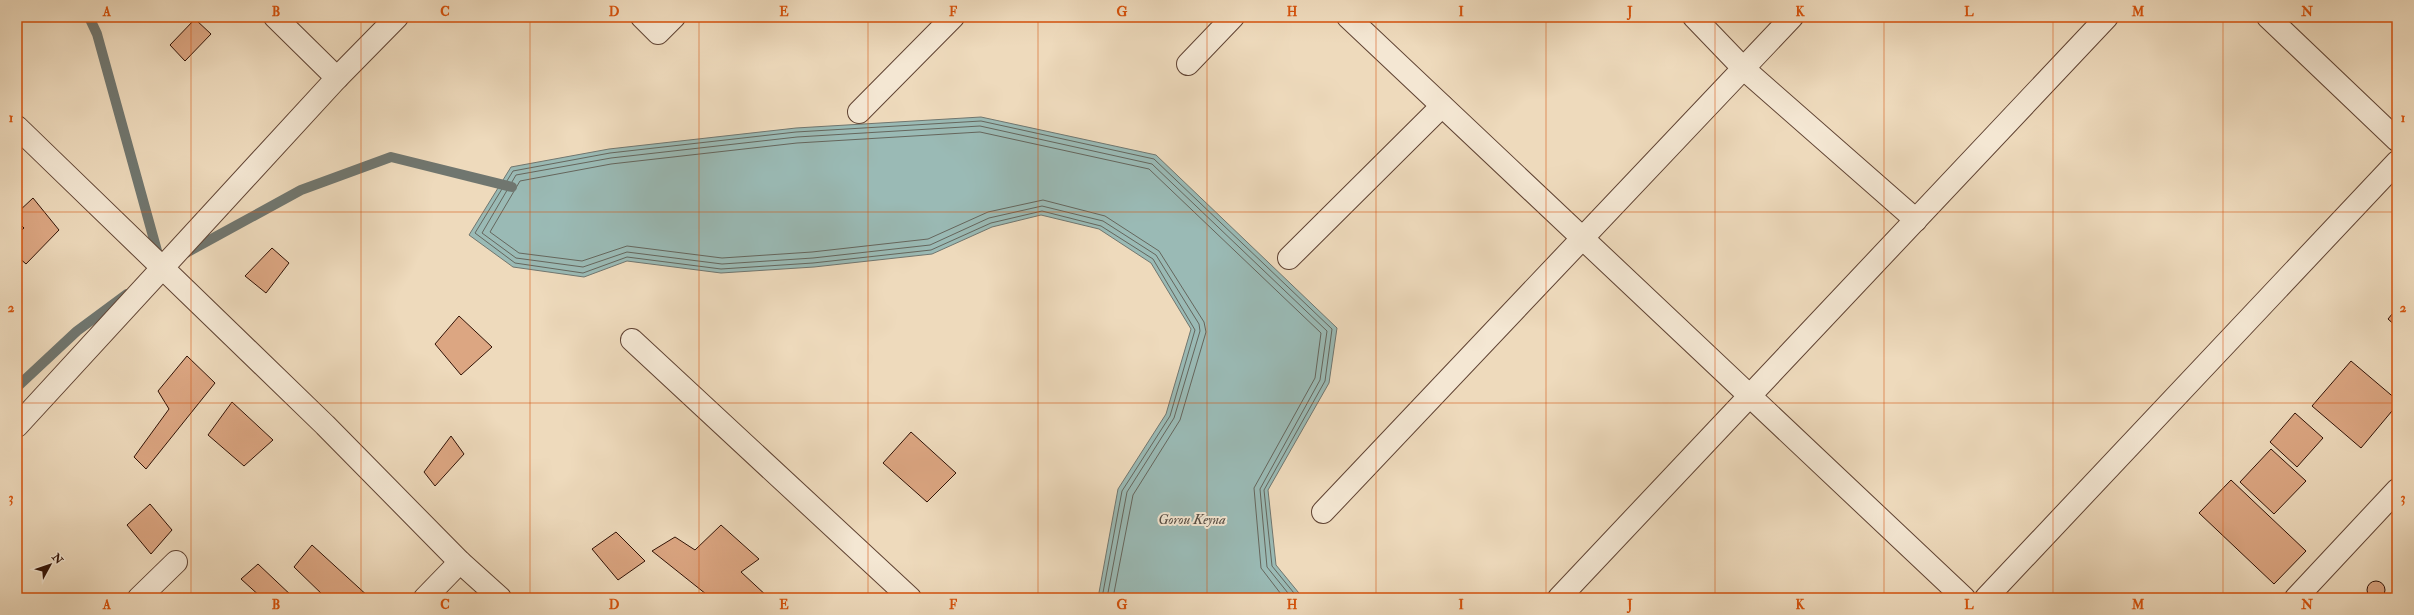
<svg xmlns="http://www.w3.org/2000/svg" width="2414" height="615" font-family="'IM FELL Double Pica',serif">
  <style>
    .water { fill: #9abab5; stroke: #70766f }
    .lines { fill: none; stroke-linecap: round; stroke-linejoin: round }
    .shore { stroke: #65665d; stroke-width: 1 }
    .stream { stroke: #70766f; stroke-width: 10 }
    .building { fill: #dca682; stroke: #301105 }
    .minor-casing { stroke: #604333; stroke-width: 24 }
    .minor { stroke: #f4e7d3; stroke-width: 22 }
    .grid { fill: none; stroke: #d6520b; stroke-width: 1; stroke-opacity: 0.55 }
    .labels { text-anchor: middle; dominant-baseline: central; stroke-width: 4; stroke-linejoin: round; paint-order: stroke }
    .water-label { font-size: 14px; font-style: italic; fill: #554c43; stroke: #f4e7d3 }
    .neatline { fill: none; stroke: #d6520b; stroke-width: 1.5 }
    .grid-label { font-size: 13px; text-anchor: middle; font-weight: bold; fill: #d6520b }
  </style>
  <rect width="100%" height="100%" fill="#eedabc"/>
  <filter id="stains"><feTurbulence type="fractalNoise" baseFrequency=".005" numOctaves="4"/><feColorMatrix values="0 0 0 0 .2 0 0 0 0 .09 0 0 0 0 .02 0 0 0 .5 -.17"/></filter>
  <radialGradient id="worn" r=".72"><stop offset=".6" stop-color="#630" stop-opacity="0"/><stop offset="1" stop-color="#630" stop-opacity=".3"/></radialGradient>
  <polygon class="water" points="981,117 1156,155 1337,328 1329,383 1268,490 1276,565 1303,598 1098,598 1118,489 1166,414 1191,329 1151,263 1099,229 1041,215 992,227 932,254 814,267 721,273 627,261 584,277 513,267 469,235 511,167 609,149 796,128"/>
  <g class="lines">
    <g class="shore">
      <polyline points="1102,598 1122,491 1170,416 1195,330 1153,259 1101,226 1042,211 991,223 931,250 813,263 721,269 627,257 583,273 515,263 475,233 513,171 610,153 796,132 981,121 1154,159 1332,329 1325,381 1264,490 1272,566 1298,598"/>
      <polyline points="1107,598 1127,492 1174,418 1200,331 1199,324 1156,255 1103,221 1042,206 989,218 930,245 813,258 722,264 627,252 583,267 516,258 482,233 516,175 611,158 797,137 980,126 1152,164 1327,331 1320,380 1260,489 1267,567 1292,598"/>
      <polyline points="1113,598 1133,495 1180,420 1206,332 1204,322 1159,251 1105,216 1043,200 988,212 928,239 812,252 722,258 627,246 582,261 519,253 490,232 520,181 611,164 797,143 980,132 1149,169 1321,333 1315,378 1254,488 1261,568 1284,598"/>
    </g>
    <g class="stream">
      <polyline points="89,17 97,34 159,258"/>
      <polyline points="184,254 301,190 391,157 512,187"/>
      <polyline points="17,387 77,331 127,294"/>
    </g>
  </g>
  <g class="building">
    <polygon points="195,19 211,34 185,61 170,45"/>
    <polygon points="33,198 59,230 26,264 17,256 17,234 24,228 17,221 17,213"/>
    <polygon points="272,248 289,263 266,293 245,276"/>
    <polygon points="2397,308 2397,327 2388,319"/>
    <polygon points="459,316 492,347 461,375 435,344"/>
    <polygon points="187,356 215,383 146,469 134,457 169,409 158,391"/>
    <polygon points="2351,361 2397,400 2397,405 2361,448 2312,406"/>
    <polygon points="232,402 273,440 244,466 208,435"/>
    <polygon points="2295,413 2323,438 2297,467 2270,442"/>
    <polygon points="911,432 956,473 927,502 883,463"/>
    <polygon points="451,436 464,454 435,486 424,472"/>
    <polygon points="2271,449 2306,481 2274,514 2240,482"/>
    <polygon points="2231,480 2306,551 2274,584 2199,513"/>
    <polygon points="150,504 172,530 151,554 127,525"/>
    <polygon points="721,525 759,559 741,572 769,598 711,598 652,551 675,537 695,550"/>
    <polygon points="616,532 645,561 618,580 592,549"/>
    <polygon points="312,545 370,598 326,598 294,567"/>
    <polygon points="258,564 294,598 262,598 241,579"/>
    <circle cx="2376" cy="590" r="9"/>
  </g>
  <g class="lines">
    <g class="minor-casing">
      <g id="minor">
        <polyline points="275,17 337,78"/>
        <polyline points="642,17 658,33 674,17"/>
        <polyline points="1348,17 1964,598"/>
        <polyline points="1694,17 1744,69 1916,220"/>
        <polyline points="2268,17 2397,140"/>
        <polyline points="1188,64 1233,17"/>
        <polyline points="859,112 953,17"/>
        <polyline points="17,127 325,425 460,562 500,598"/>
        <polyline points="1289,258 1442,106"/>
        <polyline points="632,340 910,598"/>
        <polyline points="17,426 337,78 397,17"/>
        <polyline points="1323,512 1792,17"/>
        <polyline points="139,598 176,562"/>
        <polyline points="425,598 460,562"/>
        <polyline points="1559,598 2107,17"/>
        <polyline points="1986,598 2397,162"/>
        <polyline points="2296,598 2397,490"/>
      </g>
    </g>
    <use href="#minor" class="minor"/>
  </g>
  <path class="grid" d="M191 17V598M361 17V598M530 17V598M699 17V598M868 17V598M1038 17V598M1207 17V598M1376 17V598M1546 17V598M1715 17V598M1884 17V598M2053 17V598M2223 17V598M17 212H2397M17 403H2397"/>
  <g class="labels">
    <g class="water-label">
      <text x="1192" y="519">Gorou Keyna</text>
    </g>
  </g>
  <rect width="2414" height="615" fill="none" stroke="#eedabc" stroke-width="44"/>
  <g transform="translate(50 565) rotate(50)" stroke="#f4e7d3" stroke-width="3" paint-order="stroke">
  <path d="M0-3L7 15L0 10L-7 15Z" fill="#301105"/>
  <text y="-6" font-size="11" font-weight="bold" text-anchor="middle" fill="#301105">N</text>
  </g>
  <rect x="22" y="22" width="2370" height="571" class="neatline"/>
  <g class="grid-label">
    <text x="107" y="16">A</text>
    <text x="276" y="16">B</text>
    <text x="445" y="16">C</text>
    <text x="614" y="16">D</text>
    <text x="784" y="16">E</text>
    <text x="953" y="16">F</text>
    <text x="1122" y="16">G</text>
    <text x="1292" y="16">H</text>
    <text x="1461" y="16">I</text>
    <text x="1630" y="16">J</text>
    <text x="1800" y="16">K</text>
    <text x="1969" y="16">L</text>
    <text x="2138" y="16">M</text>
    <text x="2307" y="16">N</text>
    <text x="11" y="122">1</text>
    <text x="2403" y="122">1</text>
    <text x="11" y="312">2</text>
    <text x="2403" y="312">2</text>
    <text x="11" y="502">3</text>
    <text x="2403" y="502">3</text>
    <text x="107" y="609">A</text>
    <text x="276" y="609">B</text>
    <text x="445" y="609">C</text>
    <text x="614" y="609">D</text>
    <text x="784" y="609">E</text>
    <text x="953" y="609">F</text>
    <text x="1122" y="609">G</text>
    <text x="1292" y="609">H</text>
    <text x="1461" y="609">I</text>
    <text x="1630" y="609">J</text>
    <text x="1800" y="609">K</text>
    <text x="1969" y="609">L</text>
    <text x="2138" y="609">M</text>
    <text x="2307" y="609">N</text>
  </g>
  <rect width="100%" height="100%" filter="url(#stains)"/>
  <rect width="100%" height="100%" fill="url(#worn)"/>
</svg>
